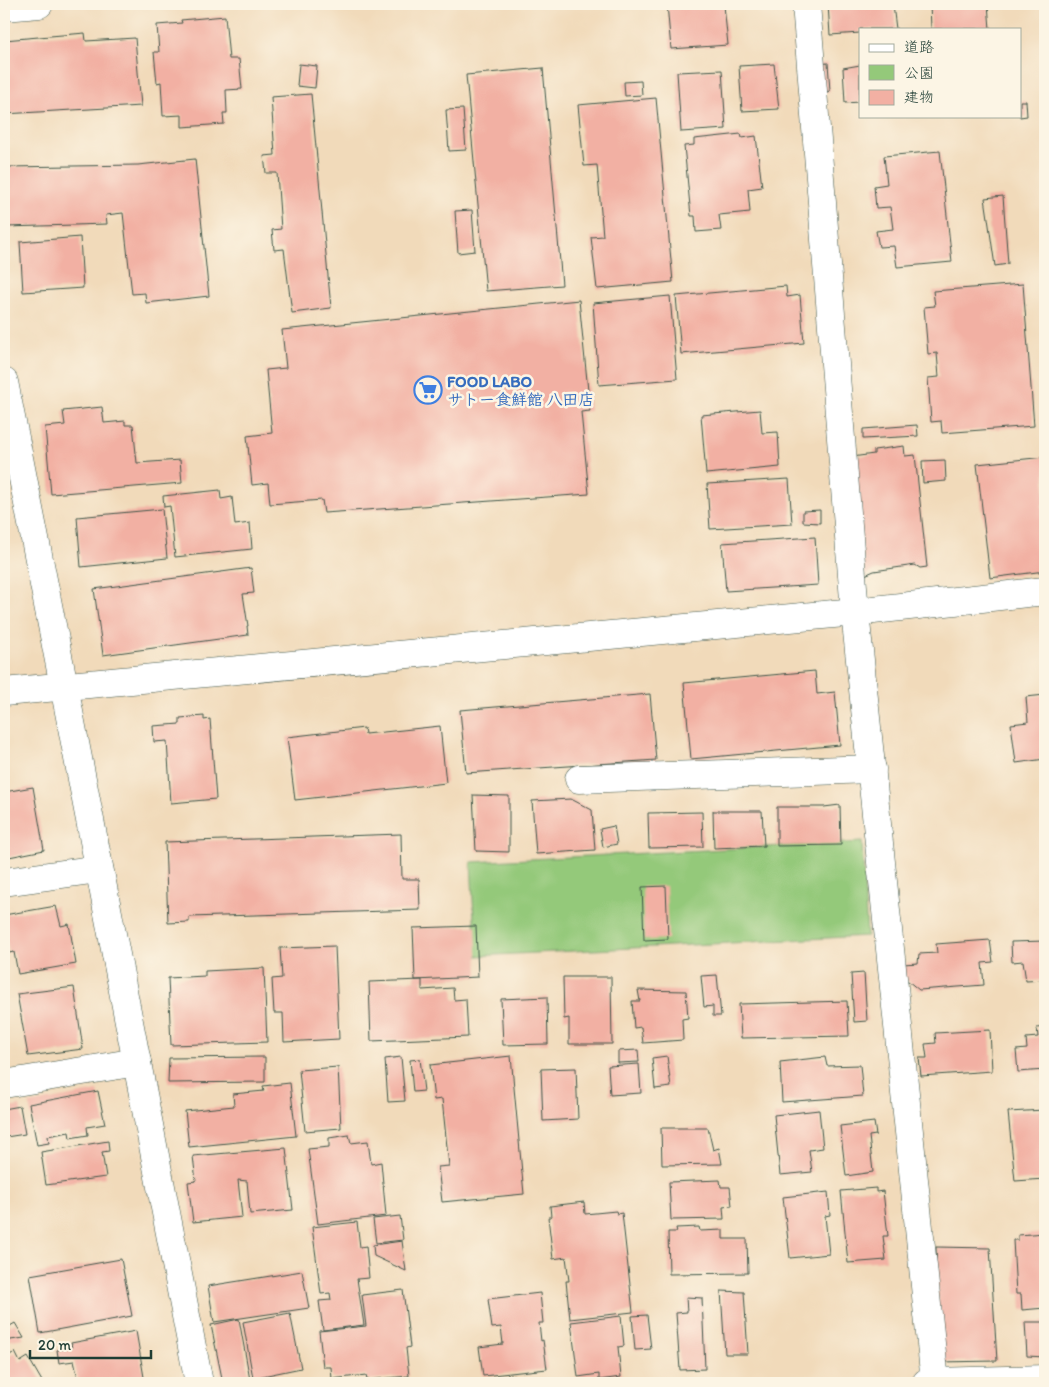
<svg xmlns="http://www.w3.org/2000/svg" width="1049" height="1387" font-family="Itim,'Klee One',sans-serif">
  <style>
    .green { fill: #94c97a; stroke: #5a8357 }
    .building { fill: #f2b0a3 }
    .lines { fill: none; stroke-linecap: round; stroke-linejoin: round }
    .street-casing { stroke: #3e5548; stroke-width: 29 }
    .secondary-casing { stroke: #3e5548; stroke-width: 29 }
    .street { stroke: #fff; stroke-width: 28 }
    .secondary { stroke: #fff; stroke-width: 28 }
    .labels { text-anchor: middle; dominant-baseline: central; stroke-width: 5; stroke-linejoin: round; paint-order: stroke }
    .shop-label { font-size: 16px; font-weight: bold; fill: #366cbe; stroke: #fcf5e5; text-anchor: start }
  </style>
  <rect width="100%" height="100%" fill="#fcf5e5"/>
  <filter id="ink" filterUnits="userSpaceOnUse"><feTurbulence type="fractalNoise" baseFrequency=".02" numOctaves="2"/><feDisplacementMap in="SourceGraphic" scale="10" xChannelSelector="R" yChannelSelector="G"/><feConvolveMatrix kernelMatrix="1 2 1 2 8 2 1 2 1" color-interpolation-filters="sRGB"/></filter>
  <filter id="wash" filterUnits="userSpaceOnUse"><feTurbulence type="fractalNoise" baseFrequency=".0096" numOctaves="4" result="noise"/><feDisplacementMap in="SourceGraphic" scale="20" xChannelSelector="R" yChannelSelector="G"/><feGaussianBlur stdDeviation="1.12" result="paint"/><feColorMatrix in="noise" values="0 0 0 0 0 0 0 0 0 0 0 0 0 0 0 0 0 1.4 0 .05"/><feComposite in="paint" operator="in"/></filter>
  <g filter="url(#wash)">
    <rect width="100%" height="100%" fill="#f1daba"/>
    <polygon class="green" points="862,842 867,936 476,956 471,862"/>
    <g id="blocks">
      <g class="building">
        <polygon points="667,4 710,4 724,5 728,45 671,49"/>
        <polygon points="828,4 882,4 882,6 893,5 896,29 860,29 860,33 830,35"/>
        <polygon points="930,4 988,4 990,29 931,29"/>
        <polygon points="225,16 229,59 239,59 242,89 226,90 227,113 223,113 224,124 182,127 182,115 163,116 161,82 157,83 154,52 159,52 157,25 182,23 181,20"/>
        <polygon points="85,33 86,41 135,38 141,106 4,114 4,40"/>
        <polygon points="828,63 830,91 820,93 818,64"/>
        <polygon points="299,64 317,66 315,88 297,86"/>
        <polygon points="774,64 779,109 742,111 739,66"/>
        <polygon points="860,65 860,102 845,103 843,68"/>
        <polygon points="543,68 562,285 486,291 466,75"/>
        <polygon points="722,70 726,129 681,132 677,72"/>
        <polygon points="641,81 642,95 625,96 624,82"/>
        <polygon points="311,94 331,308 292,313 284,249 274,250 272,230 281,229 277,173 266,173 264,156 275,155 271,97"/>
        <polygon points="656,98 673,282 597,289 591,237 603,236 597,165 584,166 578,105"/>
        <polygon points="1020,101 1026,101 1027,116 1020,117"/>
        <polygon points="463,109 466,150 449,151 446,110"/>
        <polygon points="741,134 742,138 756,136 762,187 748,189 750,212 719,215 721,230 696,232 695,216 691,216 684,146 694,145 694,139"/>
        <polygon points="940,151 952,262 897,267 894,246 879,247 876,231 893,229 890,207 876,208 874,186 887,184 884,156"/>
        <polygon points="195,159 209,296 146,303 145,293 132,294 123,213 106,215 107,224 7,227 7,167 138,165"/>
        <polygon points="1003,196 1008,264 995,266 985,198"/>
        <polygon points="472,210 475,251 458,253 455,211"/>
        <polygon points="80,237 83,288 23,292 20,242"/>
        <polygon points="1023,284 1034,426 942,433 941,421 931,422 928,378 939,377 937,353 928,354 924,307 935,306 933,291"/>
        <polygon points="786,286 787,297 800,295 804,343 681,354 676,296"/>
        <polygon points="670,296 677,379 599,385 593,303"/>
        <polygon points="579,300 590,411 581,412 589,494 324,513 322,500 270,504 268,483 252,485 247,436 272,433 266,370 286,368 282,330"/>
        <polygon points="102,407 104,423 125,421 125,425 133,425 137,463 180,460 182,483 51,494 45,427 65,425 63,411"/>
        <polygon points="760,410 762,433 778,432 780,467 706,474 701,415"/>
        <polygon points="917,425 918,436 863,439 863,429"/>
        <polygon points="904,446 905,456 915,455 927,567 920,568 915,565 874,571 865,575 852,457 874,454 874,450"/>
        <polygon points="1045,457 1045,504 1042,504 1045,529 1045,571 990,578 977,464"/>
        <polygon points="945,460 946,481 923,483 922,461"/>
        <polygon points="789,479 792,524 710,529 707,484"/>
        <polygon points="220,490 221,499 232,497 235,525 250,523 252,549 175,557 170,506 164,507 163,496"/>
        <polygon points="162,509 167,558 81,567 77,517"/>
        <polygon points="820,510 820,523 803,522 803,511"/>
        <polygon points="815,537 818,585 726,591 722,543"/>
        <polygon points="251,568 254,593 243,594 248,626 247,626 248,635 103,655 94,589"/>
        <polygon points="815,671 817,694 835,692 840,745 691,759 684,683"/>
        <polygon points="650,694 656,760 466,773 460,710"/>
        <polygon points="1045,695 1045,759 1016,763 1011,724 1028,722 1026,697"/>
        <polygon points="204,716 204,720 210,719 216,799 171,803 167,741 154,742 153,726 180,724 180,718"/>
        <polygon points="440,726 446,783 295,800 287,737 364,728 365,734"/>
        <polygon points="33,787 44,850 4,858 4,792"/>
        <polygon points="473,795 509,796 509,852 476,851"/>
        <polygon points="571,799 592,810 595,850 536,854 532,801"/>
        <polygon points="840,805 841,845 777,846 777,807 824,807"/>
        <polygon points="713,811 762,811 764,846 714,848"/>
        <polygon points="702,812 703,847 649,848 648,813"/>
        <polygon points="614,826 617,844 603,847 600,829"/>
        <polygon points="401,834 402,879 419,879 420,910 189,917 189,922 168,923 165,842"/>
        <polygon points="666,886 668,939 644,940 642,887"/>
        <polygon points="56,906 61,926 69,924 76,964 18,974 14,952 9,953 4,926 4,915"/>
        <polygon points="476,926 478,977 415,980 413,928"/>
        <polygon points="990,940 993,962 982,963 984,985 919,990 902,976 903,964 918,963 919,954 937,953 936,944"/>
        <polygon points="1045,941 1045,980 1026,981 1023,961 1012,962 1011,942"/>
        <polygon points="335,946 339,1039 284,1042 283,1013 274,1013 272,979 282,978 280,948"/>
        <polygon points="264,968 267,1042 171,1045 168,978 205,976 205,971"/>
        <polygon points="864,973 867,1021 854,1022 851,974"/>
        <polygon points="717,975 721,1016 713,1016 713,1006 704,1007 701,976"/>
        <polygon points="563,977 611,977 612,1044 569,1044 569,1018 564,1019"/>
        <polygon points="422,980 422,990 453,988 454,1000 466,999 468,1037 371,1041 369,982"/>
        <polygon points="74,987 83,1049 28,1056 17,994"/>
        <polygon points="638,990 686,991 688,1018 682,1019 683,1040 643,1043 641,1027 634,1028 632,1001 640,1001"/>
        <polygon points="547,997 548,1044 503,1045 501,999"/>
        <polygon points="847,1001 849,1036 741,1038 739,1004"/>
        <polygon points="1045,1027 1045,1070 1018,1072 1016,1050 1027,1049 1026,1038 1038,1037 1037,1028"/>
        <polygon points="990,1030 992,1071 921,1076 919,1058 927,1058 925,1044 936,1043 935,1033"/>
        <polygon points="638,1050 639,1062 618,1063 618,1051"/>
        <polygon points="511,1056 524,1194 442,1202 438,1167 449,1166 442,1099 434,1100 430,1065"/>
        <polygon points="667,1056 671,1087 655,1089 652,1058"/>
        <polygon points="265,1057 265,1082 168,1083 169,1058"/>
        <polygon points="401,1057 405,1101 388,1102 385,1059"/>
        <polygon points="825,1057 827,1066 860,1065 863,1096 782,1102 780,1062"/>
        <polygon points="420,1059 424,1091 413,1092 410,1060"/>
        <polygon points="639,1064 641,1093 610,1095 608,1066"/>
        <polygon points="338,1067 341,1128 305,1131 299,1070"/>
        <polygon points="576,1068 578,1119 543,1121 541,1069"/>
        <polygon points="290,1083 296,1136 189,1147 185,1111 234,1106 233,1094 264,1091 263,1086"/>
        <polygon points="98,1091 105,1124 87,1127 88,1135 70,1138 69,1132 48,1136 49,1143 37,1145 29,1104"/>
        <polygon points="20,1106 25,1134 6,1137 4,1125 4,1109"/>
        <polygon points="819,1110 823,1148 809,1150 812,1172 780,1175 774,1115"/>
        <polygon points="1045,1110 1045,1179 1015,1181 1008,1112"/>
        <polygon points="874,1122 876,1135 869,1136 873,1172 846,1176 840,1126"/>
        <polygon points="661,1128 708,1128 713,1150 719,1148 722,1164 662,1165"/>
        <polygon points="349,1135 351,1143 368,1141 371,1164 381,1162 386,1216 318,1224 308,1149 329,1147 329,1138"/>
        <polygon points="108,1141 109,1151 102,1152 106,1177 46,1185 41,1152"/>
        <polygon points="286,1148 293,1210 250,1214 247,1181 238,1180 242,1217 193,1222 188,1182 196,1181 193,1156"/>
        <polygon points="720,1180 721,1187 730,1187 732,1206 723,1207 724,1219 671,1220 669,1182"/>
        <polygon points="876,1188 876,1192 883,1191 888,1236 883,1236 886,1260 848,1263 841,1191"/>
        <polygon points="828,1192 830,1215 825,1216 829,1254 790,1258 783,1197"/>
        <polygon points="584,1202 585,1214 616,1211 617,1214 622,1213 633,1312 570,1319 566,1281 569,1281 566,1257 553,1259 548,1217 551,1217 550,1206"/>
        <polygon points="400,1216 403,1240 376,1243 373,1219"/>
        <polygon points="357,1222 360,1247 366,1246 369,1278 357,1279 364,1325 323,1330 319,1301 331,1300 330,1293 321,1294 312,1227"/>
        <polygon points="699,1227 700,1231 723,1230 723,1239 747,1239 748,1273 669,1274 668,1232 677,1232 676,1228"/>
        <polygon points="1045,1233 1045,1308 1022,1310 1021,1294 1016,1294 1013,1240 1018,1240 1018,1235"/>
        <polygon points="402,1241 406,1271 374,1256 373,1245"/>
        <polygon points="936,1247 990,1248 997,1361 939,1362"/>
        <polygon points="121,1259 132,1316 40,1333 30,1275"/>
        <polygon points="302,1271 309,1308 214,1322 208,1286"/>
        <polygon points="403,1290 410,1347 406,1348 409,1376 367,1380 366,1375 332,1379 331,1367 323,1367 319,1331 366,1326 362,1295"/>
        <polygon points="721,1291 744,1292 748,1354 725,1354"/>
        <polygon points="540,1293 543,1323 539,1323 541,1341 543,1340 547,1369 483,1376 479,1347 503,1344 501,1327 492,1328 488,1299"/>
        <polygon points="686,1297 702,1298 705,1369 680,1370 676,1313 687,1312"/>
        <polygon points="290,1313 301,1368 253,1378 243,1322"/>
        <polygon points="4,1315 10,1326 15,1323 24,1338 4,1341"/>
        <polygon points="647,1315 651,1349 635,1350 632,1316"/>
        <polygon points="621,1316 624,1346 618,1347 621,1377 599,1380 599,1374 578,1377 571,1322"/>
        <polygon points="239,1319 250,1380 231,1383 223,1383 211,1325"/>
        <polygon points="1025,1322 1045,1322 1045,1357 1027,1356"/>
        <polygon points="136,1331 145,1383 79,1383 74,1361 59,1363 57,1350 72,1348 71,1343"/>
        <polygon points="15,1352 20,1362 28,1357 43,1383 4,1383 4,1358"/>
      </g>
    </g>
  </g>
  <g filter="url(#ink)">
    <use href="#blocks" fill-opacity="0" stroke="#3e5548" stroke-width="1"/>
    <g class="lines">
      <g class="street-casing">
        <g id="street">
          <polyline points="806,4 855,612 935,1382"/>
          <polyline points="4,7 39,4"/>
          <polyline points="579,779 872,769"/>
          <polyline points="4,882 99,869"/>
          <polyline points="4,1084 137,1062"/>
          <polyline points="926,1383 935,1382 1045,1379"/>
        </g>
      </g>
      <g class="secondary-casing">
        <g id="secondary">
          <polyline points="4,382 64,686 199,1383"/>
          <polyline points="4,692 855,612 1045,591"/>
        </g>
      </g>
      <use href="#street" class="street"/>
      <use href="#secondary" class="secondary"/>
    </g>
  </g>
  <defs>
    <g id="supermarket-ring" transform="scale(1.4375)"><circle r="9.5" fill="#fcf5e5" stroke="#3f7fe0" stroke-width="1.5"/><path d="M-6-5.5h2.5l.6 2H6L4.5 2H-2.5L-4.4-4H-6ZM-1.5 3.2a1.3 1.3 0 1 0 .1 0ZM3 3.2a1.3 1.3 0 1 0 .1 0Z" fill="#3f7fe0"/></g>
  </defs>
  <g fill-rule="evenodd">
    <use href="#supermarket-ring" x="428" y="390"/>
  </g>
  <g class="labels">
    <g class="shop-label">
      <text x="447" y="381">FOOD LABO<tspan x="447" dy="18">サトー食鮮館 八田店</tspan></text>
    </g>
  </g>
  <rect width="1049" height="1387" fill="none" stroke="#fcf5e5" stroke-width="20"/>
  <rect x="859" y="28" width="162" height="90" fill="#fcf5e5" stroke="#a4ab9e"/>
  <rect x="869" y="44" width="25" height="8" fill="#ffffff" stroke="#a4ab9e"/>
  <text x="904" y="52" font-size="15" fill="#1f3d34">道路</text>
  <rect x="869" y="65" width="25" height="15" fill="#94c97a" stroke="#a4ab9e"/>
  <text x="904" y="78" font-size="15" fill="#1f3d34">公園</text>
  <rect x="869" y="90" width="25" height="15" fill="#f2b0a3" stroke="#a4ab9e"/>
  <text x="904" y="102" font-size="15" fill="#1f3d34">建物</text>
  <path d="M30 1350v8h121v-8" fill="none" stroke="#1f3d34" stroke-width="2.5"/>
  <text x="38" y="1350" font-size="15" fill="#1f3d34" stroke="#fcf5e5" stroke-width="4" paint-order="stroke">20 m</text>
</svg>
